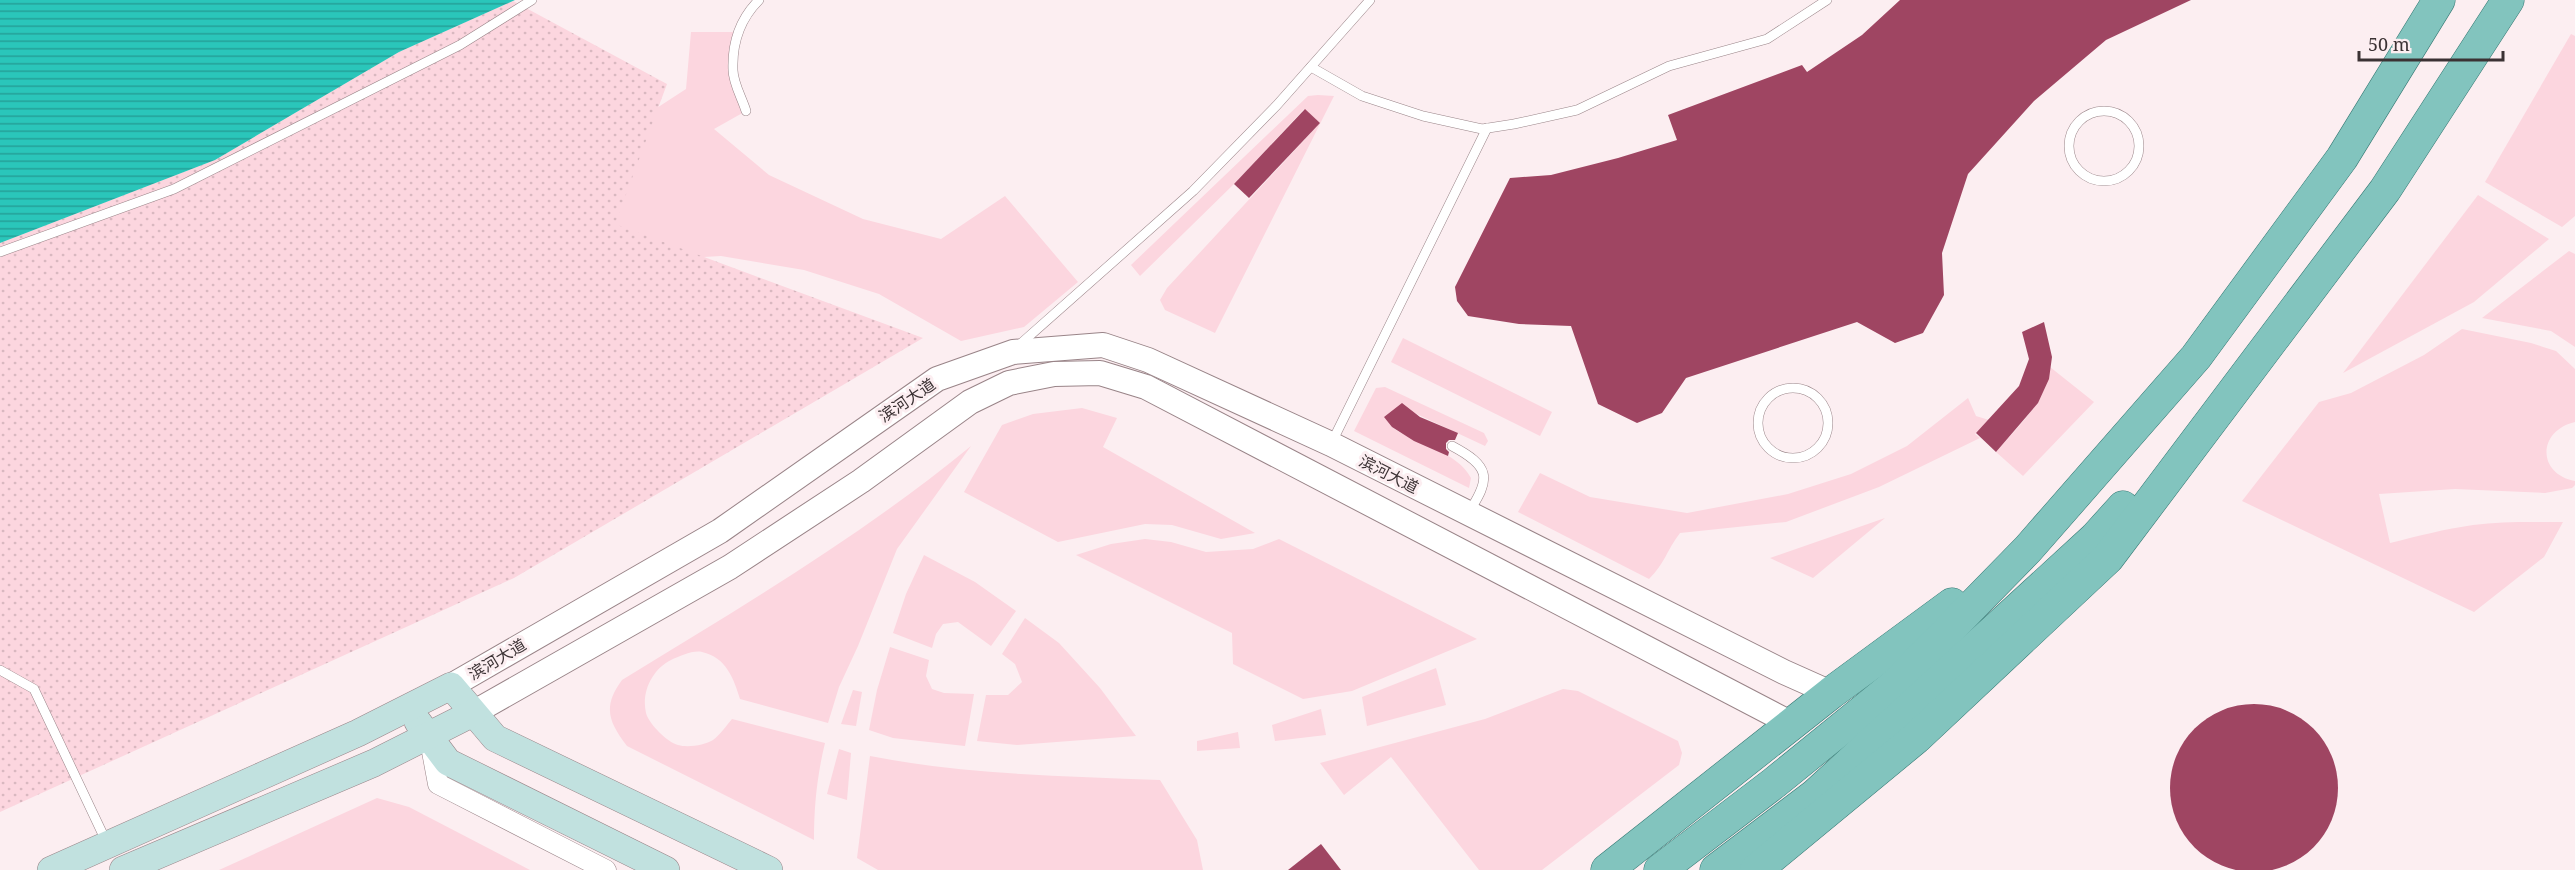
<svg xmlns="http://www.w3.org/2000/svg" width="2575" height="870" font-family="'Noto Serif','Noto Sans SC',serif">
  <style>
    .grass { fill: #fcd6df }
    .park { fill: url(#park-dots) }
    .water { fill: url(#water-rules) }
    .building { fill: #9f4562 }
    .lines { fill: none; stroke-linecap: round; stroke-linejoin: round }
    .service-casing { stroke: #998488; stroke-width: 10 }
    .minor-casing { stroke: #998488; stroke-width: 21 }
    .tertiary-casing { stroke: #998488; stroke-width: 26 }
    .secondary-casing { stroke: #998488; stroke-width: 28 }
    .primary-casing { stroke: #337772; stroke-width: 33 }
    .service { stroke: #fff; stroke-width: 9 }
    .minor { stroke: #fff; stroke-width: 20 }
    .tertiary { stroke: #fff; stroke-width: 24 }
    .secondary { stroke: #c1e1df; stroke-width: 27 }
    .primary { stroke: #82c4be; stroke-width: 32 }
    .labels { text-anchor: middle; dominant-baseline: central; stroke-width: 6; stroke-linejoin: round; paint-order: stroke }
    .street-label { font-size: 16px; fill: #3b3234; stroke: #fceef1 }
  </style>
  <defs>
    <pattern id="park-dots" width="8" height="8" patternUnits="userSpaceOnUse" patternTransform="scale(1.5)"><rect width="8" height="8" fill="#fcd6df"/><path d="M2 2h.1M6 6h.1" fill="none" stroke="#d9b8c0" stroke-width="1.8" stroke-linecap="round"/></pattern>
    <pattern id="water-rules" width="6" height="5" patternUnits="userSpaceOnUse" patternTransform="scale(1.5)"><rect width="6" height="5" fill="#2ac6ba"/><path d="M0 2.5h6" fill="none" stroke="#25a198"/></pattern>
  </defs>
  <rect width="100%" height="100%" fill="#fceef1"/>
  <g class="grass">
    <polygon points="691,32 737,32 733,71 746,111 714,129 769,175 863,219 941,239 1005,196 1078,282 1024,327 961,341 879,294 804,270 721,256 651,260 564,176 586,154 686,89"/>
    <polygon points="2571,34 2575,36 2575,216 2562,227 2485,182"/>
    <polygon points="1318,95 1334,96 1215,333 1165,310 1160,300 1167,288 1320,123 1304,109 1234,184 1140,276 1131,265 1308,96"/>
    <polygon points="2478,195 2549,239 2474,302 2343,373"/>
    <polygon points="2569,251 2575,254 2575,347 2551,331 2482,318"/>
    <path d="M2462 329 2531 343 2556 351 2575 369V422C2537 431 2537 474 2575 481V485L2572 488 2545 493 2455 489 2379 494 2390 543C2418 536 2445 529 2473 525 2503 521 2533 522 2563 522L2544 557 2474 612 2242 501 2319 402 2351 393 2424 355Z"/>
    <polygon points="1403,338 1552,412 1540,436 1391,362"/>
    <path d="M2050 367 2094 402 2023 476 1996 452C2018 426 2046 402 2050 367Z"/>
    <path d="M1385 387 1484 433 1488 441 1485 446 1408 410 1392 427C1417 446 1456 450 1471 478L1469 488 1354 431 1376 388Z"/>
    <path d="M1968 398 1976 416 1989 420 1975 434 1980 438 1879 487 1786 522 1680 533C1667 550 1665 563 1649 579L1518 512 1540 473 1590 497 1687 513 1788 494 1851 474 1907 446Z"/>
    <polygon points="1082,408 1117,418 1103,447 1255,533 1221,539 1172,525 1145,524 1058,542 964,492 1002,425 1033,414"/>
    <path d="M971 446 897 549 858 646 839 687 828 723 740 699C734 679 726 657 702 652 693 650 680 656 671 660 653 669 641 691 646 713 649 724 667 742 678 745 688 748 705 745 713 740 720 735 726 726 732 719L825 743C817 776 814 806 814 840L627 746C609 722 602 707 622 680 741 607 863 535 971 446Z"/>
    <polygon points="1885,518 1813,578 1770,558"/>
    <polygon points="1145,539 1171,542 1206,552 1253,549 1279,539 1477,639 1352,691 1303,699 1233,664 1232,633 1076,555 1111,544"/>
    <polygon points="924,555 975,582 1016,611 991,646 958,622 943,624 936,634 932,648 893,633 906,594"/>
    <polygon points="1025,618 1059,643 1100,688 1136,736 1017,745 977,741 986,695 1008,695 1022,682 1015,664 1002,654"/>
    <polygon points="890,647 929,660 926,676 932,689 944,693 974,694 965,746 893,738 869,730 877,690"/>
    <polygon points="1436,668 1446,705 1367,726 1362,697"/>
    <polygon points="1563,689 1578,691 1678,741 1682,753 1679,765 1542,870 1479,870 1391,757 1344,795 1320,763 1485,719"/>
    <polygon points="853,690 862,692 856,726 841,724"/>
    <polygon points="1321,709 1326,735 1275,741 1272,725"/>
    <polygon points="1238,732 1240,748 1197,751 1197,741"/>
    <polygon points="839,749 851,753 847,800 827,794"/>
    <path d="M870 756C966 775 1062 776 1160 780L1197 840 1203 870H878L857 858Z"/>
    <polygon points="377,798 409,807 530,870 219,870"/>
  </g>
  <polygon class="park" points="513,1 667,84 615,224 923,338 514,578 0,812 0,243 215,160 399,52"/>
  <polygon class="water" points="0,0 515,0 399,52 215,160 0,243"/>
  <g class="building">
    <polygon points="1900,0 2191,0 2106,40 2034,101 1968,174 1942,253 1944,295 1923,333 1895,343 1857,322 1686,378 1662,413 1637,423 1598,404 1571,326 1519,324 1468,316 1457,301 1455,287 1510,178 1551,175 1618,158 1677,140 1668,115 1802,65 1807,72 1862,35"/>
    <polygon points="1305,109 1320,123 1249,198 1234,184"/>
    <polygon points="2044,322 2052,357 2049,379 2038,403 1996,452 1976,433 2019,386 2029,359 2022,332"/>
    <polygon points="1402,403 1420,417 1458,433 1455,440 1449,440 1446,443 1446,449 1449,452 1448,456 1414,441 1392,427 1384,417"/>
    <circle cx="2254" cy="788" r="84"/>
    <polygon points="1321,844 1341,870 1288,870"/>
  </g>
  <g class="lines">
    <g class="service-casing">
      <g id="service">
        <polyline points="1311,67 1362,96 1423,116 1482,129 1514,124 1577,110 1669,66 1767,39 1827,0"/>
        <circle cx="2104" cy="146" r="35"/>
        <path d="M746 111C742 98 733 83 733 70 732 43 740 19 759 0"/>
        <polyline points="0,252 174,189 460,45 532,0"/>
        <polyline points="1017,347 1193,191 1277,105 1370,0"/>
        <circle cx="1793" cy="423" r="35"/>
        <polyline points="1332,442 1487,128"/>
        <path d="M1452 446C1490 466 1492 478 1468 513"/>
        <polyline points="0,670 34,689 106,841"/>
      </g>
    </g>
    <g class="minor-casing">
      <polyline id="minor" points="430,741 438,784 606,870"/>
    </g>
    <g class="tertiary-casing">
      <g id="tertiary">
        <polyline points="451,686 720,531 937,379 1013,352 1103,345 1148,360 1331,444 1784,672 1831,693"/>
        <polyline points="473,713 730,567 861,481 970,402 1009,383 1054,374 1100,373 1146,387 1792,724"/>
      </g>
    </g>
    <g class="secondary-casing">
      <g id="secondary">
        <polyline points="418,722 448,762 666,870"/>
        <polyline points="51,870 358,733 451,686 495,738 769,870"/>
        <polyline points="123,870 374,763 473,713"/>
      </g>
    </g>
    <g class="primary-casing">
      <g id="primary">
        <polyline points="1607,870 1831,693 1952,604"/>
        <polyline points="1660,870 1774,783 1896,684 2028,549 2196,357 2342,158 2439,0"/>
        <polyline points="1716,870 1815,795 2095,538 2123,507"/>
        <polyline points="1756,870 1916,738 2108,558 2385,190 2508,0"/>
      </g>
    </g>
    <use href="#service" class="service"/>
    <use href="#minor" class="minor"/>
    <use href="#tertiary" class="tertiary"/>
    <use href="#secondary" class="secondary"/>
    <use href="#primary" class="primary"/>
  </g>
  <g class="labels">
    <g class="street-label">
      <text transform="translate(907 400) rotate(-34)">滨河大道</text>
      <text transform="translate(1389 474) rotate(27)">滨河大道</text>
      <text transform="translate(497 659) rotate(-31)">滨河大道</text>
    </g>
  </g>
  <path d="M2359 51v9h144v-9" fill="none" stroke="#3b3234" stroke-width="3"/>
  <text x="2368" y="51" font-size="18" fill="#3b3234" stroke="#fceef1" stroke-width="4.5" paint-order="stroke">50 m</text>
</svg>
